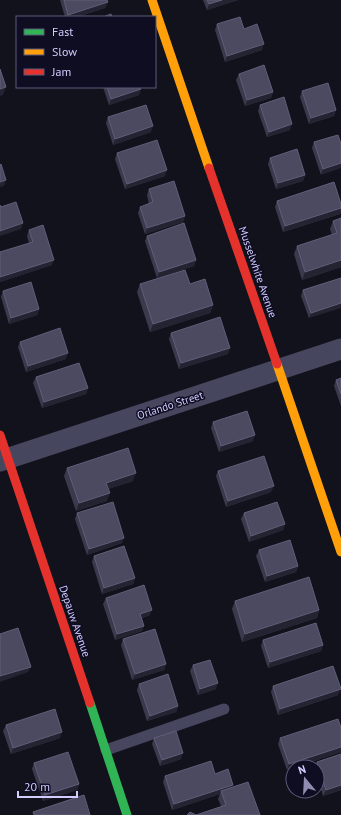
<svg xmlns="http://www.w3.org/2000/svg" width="341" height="815" font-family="'PT Sans',sans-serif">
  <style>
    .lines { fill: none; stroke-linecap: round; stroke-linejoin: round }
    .lane { stroke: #46465e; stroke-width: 11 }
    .street { stroke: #46465e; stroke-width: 21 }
    .fast { stroke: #30b455; stroke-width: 9 }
    .slow { stroke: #ff9f0a; stroke-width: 9 }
    .jam { stroke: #e5322d; stroke-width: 9 }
    .wall { fill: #3b3a4c }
    .shaded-wall { fill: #242331 }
    .building { fill: #4b4a60; stroke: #605e79 }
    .labels { text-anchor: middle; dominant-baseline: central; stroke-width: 3; stroke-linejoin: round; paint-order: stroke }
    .street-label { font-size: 11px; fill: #d0cdff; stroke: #0f0d21 }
  </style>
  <rect width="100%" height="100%" fill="#12121d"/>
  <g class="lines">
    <polyline class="lane" points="106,750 224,709"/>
    <polyline class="street" points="0,461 341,349"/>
    <polyline class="fast" points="90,703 127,815"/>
    <g class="slow">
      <polyline points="152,0 209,168"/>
      <polyline points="277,364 341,552"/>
    </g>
    <g class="jam">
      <polyline points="209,168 277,364"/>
      <polyline points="0,435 90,703"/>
    </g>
  </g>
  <g class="wall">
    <polygon points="60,0 107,0 108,2 105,8 77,17 65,17"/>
    <polygon points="203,0 238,0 207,10"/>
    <polygon points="217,24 244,29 262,50 225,62 215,30"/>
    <polygon points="239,74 273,92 271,98 245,106 236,80"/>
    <polygon points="103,87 140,87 139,95 109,105"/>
    <polygon points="302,91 336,110 334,116 309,124 300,97"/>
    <polygon points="260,105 290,130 267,137 258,111"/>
    <polygon points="108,117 151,132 113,145 106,123"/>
    <polygon points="338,135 321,175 312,148 314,142"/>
    <polygon points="117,153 165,176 125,189 115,159"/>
    <polygon points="270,158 305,175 303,181 276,189 268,164"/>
    <polygon points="149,189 185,216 183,222 145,234 138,213 140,207 149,204 147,195"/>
    <polygon points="277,201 341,204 341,211 340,214 283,232 275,207"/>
    <polygon points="341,218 341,267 302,280 294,254 297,246 332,235 330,229 333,221"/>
    <polygon points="29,230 52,265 0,282 0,252 29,243 27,236"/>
    <polygon points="147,236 196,260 194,266 157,278 145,241"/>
    <polygon points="341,278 309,318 301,296 303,290"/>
    <polygon points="140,284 190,284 213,305 210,313 150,332 137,292"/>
    <polygon points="3,291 39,309 37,315 9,324 1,297"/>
    <polygon points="171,333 228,354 179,369 169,339"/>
    <polygon points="20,342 66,359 26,372 18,347"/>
    <polygon points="36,377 88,388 86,394 42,408 33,383"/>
    <polygon points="341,378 341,406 334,386 336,380"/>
    <polygon points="213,422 253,441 219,452 211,428"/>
    <polygon points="67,468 133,481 108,489 107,501 76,511 64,476"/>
    <polygon points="218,471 271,492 226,507 216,476"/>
    <polygon points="77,513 122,543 87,555 75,519"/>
    <polygon points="244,513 285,524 283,530 249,542 241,519"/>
    <polygon points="259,550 298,566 296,572 265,582 256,556"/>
    <polygon points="94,556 135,578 133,584 102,594 92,562"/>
    <polygon points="106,598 150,615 142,618 144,626 142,631 115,640 103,604"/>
    <polygon points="235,601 319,610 317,618 242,642 232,609"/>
    <polygon points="123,639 166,664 164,670 132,680 121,645"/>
    <polygon points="263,640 323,645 321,651 268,668 261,646"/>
    <polygon points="193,665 216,689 198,695 190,671"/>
    <polygon points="139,684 178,706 176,712 147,721 137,690"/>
    <polygon points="273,686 338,695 278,715 271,692"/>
    <polygon points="6,725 60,738 11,754 3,731"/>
    <polygon points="154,738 181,759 160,766 152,744"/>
    <polygon points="280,738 341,752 296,767 293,767 287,770 278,744"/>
    <polygon points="341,754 341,790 323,796 317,776 317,767 315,767 317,762"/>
    <polygon points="34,763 79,784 77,790 43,801 32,769"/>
    <polygon points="215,774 232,788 260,815 221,806 218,799 220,794 172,810 163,782 165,776"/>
  </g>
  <g class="shaded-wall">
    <polygon points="222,0 238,0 207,10 209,4"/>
    <polygon points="108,2 105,8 77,17 68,17 68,15"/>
    <polygon points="264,44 262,50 225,62 227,56"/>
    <polygon points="6,87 3,95 0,96 0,89"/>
    <polygon points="141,89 139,95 109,105 111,99"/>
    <polygon points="273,92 271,98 245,106 247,100"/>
    <polygon points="336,110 334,116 309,124 311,118"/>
    <polygon points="292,124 290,130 267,137 269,132"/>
    <polygon points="153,126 151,132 113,145 115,139"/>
    <polygon points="341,163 341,168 321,175 323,169"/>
    <polygon points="167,170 165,176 125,189 127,184"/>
    <polygon points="305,175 303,181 276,189 278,183"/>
    <polygon points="6,180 4,186 0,187 0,182"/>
    <polygon points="341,208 340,214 283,232 285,226"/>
    <polygon points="185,216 183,222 145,234 147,228"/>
    <polygon points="23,223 21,229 0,236 0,231"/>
    <polygon points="54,260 52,265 0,282 0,277"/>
    <polygon points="196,260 194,266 157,278 159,272"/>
    <polygon points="341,260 341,267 302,280 305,272"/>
    <polygon points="341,303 341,308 309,318 311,313"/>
    <polygon points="213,305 210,313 150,332 153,324"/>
    <polygon points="39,309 37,315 9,324 11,318"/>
    <polygon points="230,348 228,354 179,369 181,363"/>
    <polygon points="68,353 66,359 26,372 28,366"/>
    <polygon points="88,388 86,394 42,408 44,402"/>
    <polygon points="255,435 253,441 219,452 221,446"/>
    <polygon points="136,473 133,481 103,491 106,483"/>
    <polygon points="274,486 271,492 226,507 228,501"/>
    <polygon points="110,493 107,501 76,511 79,503"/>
    <polygon points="285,524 283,530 249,542 251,536"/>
    <polygon points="124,538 122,543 87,555 89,549"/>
    <polygon points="298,566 296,572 265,582 267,576"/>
    <polygon points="135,578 133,584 102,594 104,588"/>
    <polygon points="152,610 150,615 138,619 140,614"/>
    <polygon points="319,610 317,618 242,642 245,634"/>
    <polygon points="144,626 142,631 115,640 117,634"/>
    <polygon points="323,645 321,651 268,668 270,662"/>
    <polygon points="166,664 164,670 132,680 135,674"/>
    <polygon points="31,667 28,672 0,682 0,676"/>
    <polygon points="218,683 216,689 198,695 200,689"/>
    <polygon points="341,689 338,695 278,715 280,709"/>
    <polygon points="178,706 176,712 147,721 150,716"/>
    <polygon points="62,732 60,738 11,754 13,748"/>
    <polygon points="341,747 341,752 296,767 293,767 293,768 287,770 289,764"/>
    <polygon points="183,753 181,759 160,766 162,760"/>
    <polygon points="79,784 77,790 43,801 45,795"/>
    <polygon points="233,785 231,791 221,791 220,794 172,810 174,804"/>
    <polygon points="341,785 341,790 323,796 326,790"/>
  </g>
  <g class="building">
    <polygon points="64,0 107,0 108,2 68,15"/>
    <polygon points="207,0 222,0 209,4"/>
    <polygon points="111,14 112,17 103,17"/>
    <polygon points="240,17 244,29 257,24 264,44 227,56 217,24"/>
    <polygon points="264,65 273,92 247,100 239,74"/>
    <polygon points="0,69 6,87 0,89"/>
    <polygon points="328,83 336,110 311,118 302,91"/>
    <polygon points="107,87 140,87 141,89 111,99"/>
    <polygon points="284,97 292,124 269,132 260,105"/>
    <polygon points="146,105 153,126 115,139 108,117"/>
    <polygon points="338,135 341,144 341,163 323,169 314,142"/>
    <polygon points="157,140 167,170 127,184 117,153"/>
    <polygon points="297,149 305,175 278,183 270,158"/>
    <polygon points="1,164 6,180 0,182 0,165"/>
    <polygon points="174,181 185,216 147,228 140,207 153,202 149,189"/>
    <polygon points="334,182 341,204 341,208 285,226 277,201"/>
    <polygon points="16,202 23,223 0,231 0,205 1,207"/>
    <polygon points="341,218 341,260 305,272 297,246 337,233 333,221"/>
    <polygon points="184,223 196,260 159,272 147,236"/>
    <polygon points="43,225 54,260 0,277 0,252 33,242 29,230"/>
    <polygon points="185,270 190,284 205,279 213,305 153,324 140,284"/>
    <polygon points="341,278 341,303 311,313 303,290"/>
    <polygon points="31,282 39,309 11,318 3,291"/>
    <polygon points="220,317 230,348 181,363 171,333"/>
    <polygon points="60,328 68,353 28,366 20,342"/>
    <polygon points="79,363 88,388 44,402 36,377"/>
    <polygon points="341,378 341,394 336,380"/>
    <polygon points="247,411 255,435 221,446 213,422"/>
    <polygon points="128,448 136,473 106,483 110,493 79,503 67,468"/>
    <polygon points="264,456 274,486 228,501 218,471"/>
    <polygon points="113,502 124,538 89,549 77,513"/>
    <polygon points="277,502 285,524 251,536 244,513"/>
    <polygon points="290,540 298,566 267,576 259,550"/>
    <polygon points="124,546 135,578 104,588 94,556"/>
    <polygon points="309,577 319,610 245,634 235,601"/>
    <polygon points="144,585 152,610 140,614 144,626 117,634 106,598"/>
    <polygon points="316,623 323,645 270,662 263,640"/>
    <polygon points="18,628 31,667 0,676 0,634"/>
    <polygon points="155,629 166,664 135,674 123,639"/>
    <polygon points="210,660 218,683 200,689 193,665"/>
    <polygon points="333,666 341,689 280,709 273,686"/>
    <polygon points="168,674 178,706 150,716 139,684"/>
    <polygon points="55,709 62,732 13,748 6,725"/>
    <polygon points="338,719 341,728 341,747 289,764 280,738"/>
    <polygon points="176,731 183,753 162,760 154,738"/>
    <polygon points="68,752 79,784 45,795 34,763"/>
    <polygon points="341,754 341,785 326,790 317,762"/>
    <polygon points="211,761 215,774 228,769 233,785 174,804 165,776"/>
    <polygon points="248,782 260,815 196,815 226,805 221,791"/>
    <polygon points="84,795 90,815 34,815 33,812"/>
    <polygon points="190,812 196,815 187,815"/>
  </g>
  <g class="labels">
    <g class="street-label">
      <text transform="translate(258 272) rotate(71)">Musselwhite Avenue</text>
      <text transform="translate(170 405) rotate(-18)">Orlando Street</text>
      <text transform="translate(75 621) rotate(71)">Depauw Avenue</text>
    </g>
  </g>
  <rect x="16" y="16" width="140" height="72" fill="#0f0d21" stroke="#5c5a7a"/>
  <rect x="24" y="29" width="20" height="6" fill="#30b455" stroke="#5c5a7a"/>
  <text x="52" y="36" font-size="12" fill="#d0cdff">Fast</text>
  <rect x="24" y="49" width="20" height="6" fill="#ff9f0a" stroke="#5c5a7a"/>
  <text x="52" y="56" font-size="12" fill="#d0cdff">Slow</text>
  <rect x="24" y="69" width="20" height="6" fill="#e5322d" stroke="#5c5a7a"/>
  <text x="52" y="76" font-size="12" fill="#d0cdff">Jam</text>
  <g transform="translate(305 779) rotate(342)"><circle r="19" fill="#0f0d21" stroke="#5c5a7a"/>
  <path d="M0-3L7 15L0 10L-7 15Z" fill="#8e8cb0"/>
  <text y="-6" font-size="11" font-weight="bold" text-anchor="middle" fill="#d0cdff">N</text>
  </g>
  <path d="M18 791v6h59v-6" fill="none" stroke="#d0cdff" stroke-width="2"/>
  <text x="24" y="791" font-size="12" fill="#d0cdff" stroke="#0f0d21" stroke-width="3" paint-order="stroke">20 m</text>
</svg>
